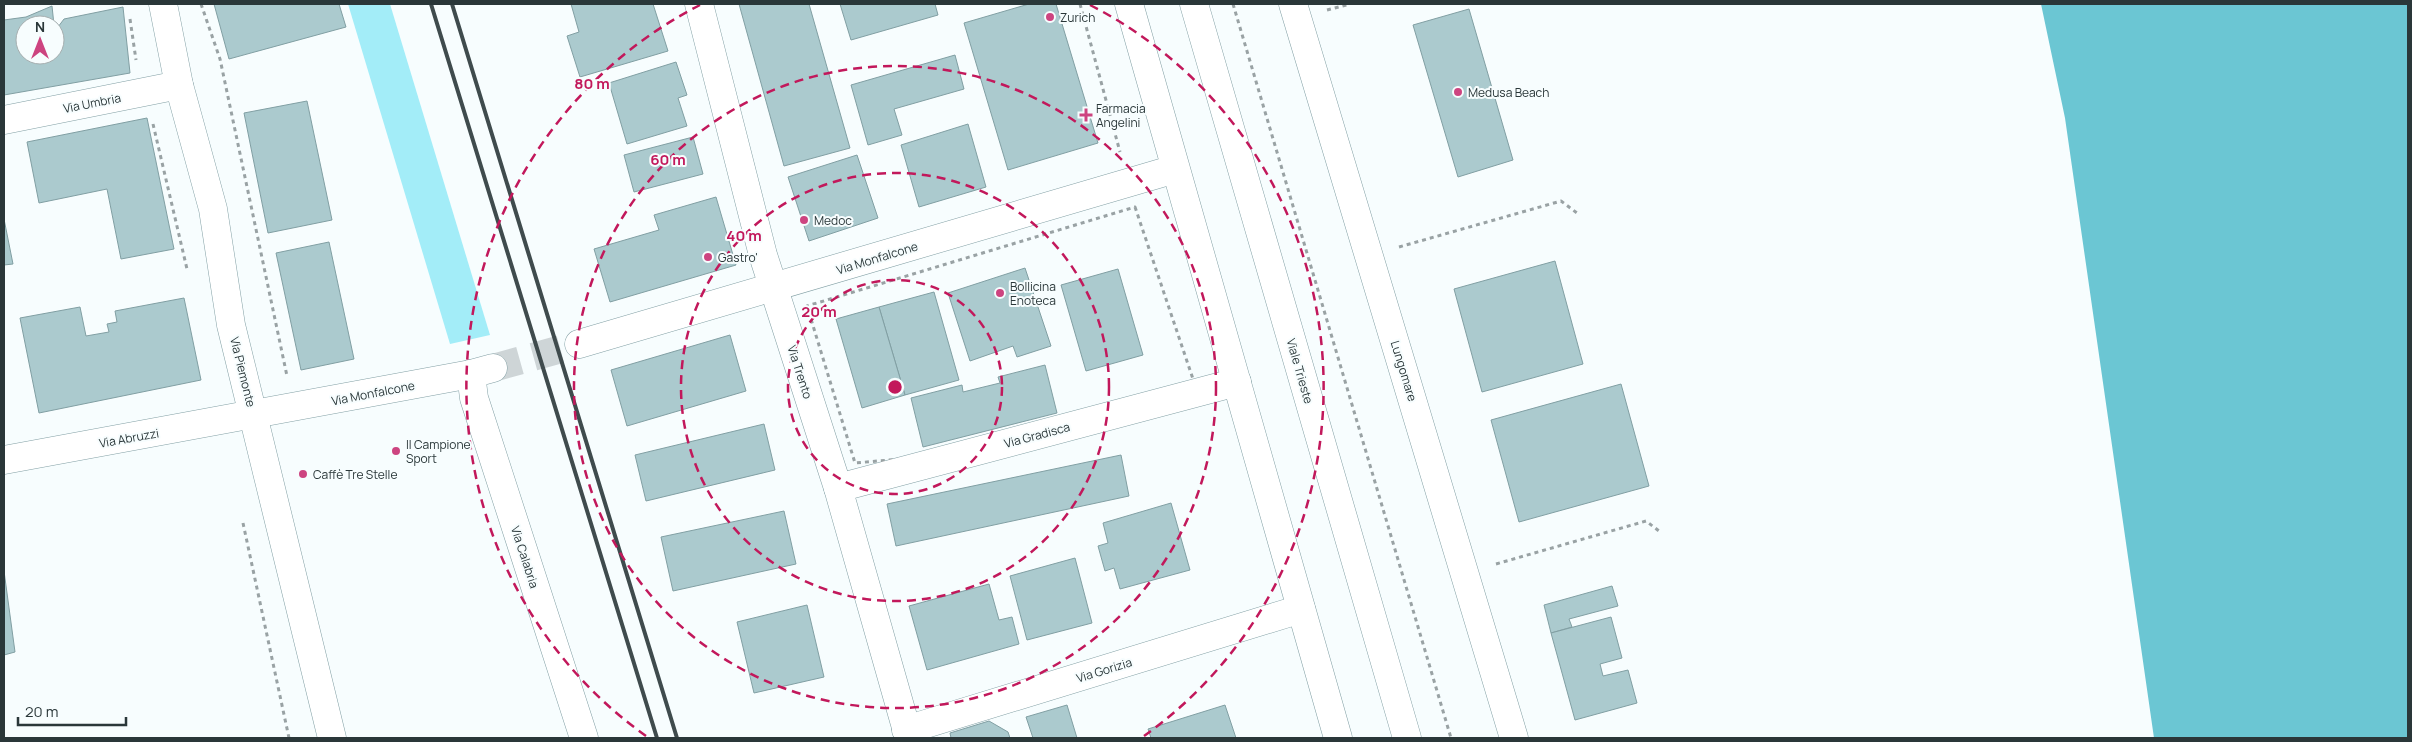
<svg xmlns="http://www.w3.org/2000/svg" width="2412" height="742" font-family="Manrope,sans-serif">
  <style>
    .green { fill: #a3edf8 }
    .forest { fill: #6bc6d3 }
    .building { fill: #abcace; stroke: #819fa3 }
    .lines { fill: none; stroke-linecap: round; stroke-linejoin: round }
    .street-tunnel { stroke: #ced5d7; stroke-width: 28; stroke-dasharray: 28 14; stroke-linecap: butt }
    .street-casing { stroke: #83a0a5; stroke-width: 29 }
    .secondary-casing { stroke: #83a0a5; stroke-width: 29 }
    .path { stroke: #99a2a4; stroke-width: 3; stroke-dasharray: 4 4; stroke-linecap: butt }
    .street { stroke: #fff; stroke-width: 28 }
    .secondary { stroke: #fff; stroke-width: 28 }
    .rail { stroke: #3f4b4d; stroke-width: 4 }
    .ring { fill: none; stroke: #c2185b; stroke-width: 2.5; stroke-dasharray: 9 6 }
    .poi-dot { fill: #cd4480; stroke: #f7fdfe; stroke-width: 2 }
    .labels { text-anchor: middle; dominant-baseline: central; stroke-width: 4; stroke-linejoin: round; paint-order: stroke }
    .poi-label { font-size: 12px; fill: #2a3739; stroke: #f7fdfe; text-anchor: start }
    .street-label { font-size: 12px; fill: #2a3739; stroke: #f7fdfe }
    .centre { fill: #c2185b; stroke: #f7fdfe; stroke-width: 2.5 }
    .ring-label { font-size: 15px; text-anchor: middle; font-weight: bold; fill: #c2185b; stroke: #f7fdfe; stroke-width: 4; stroke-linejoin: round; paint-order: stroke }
  </style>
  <rect width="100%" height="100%" fill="#f7fdfe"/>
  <polygon class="green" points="348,4 390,4 490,335 450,344"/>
  <polygon class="forest" points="2041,4 2408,4 2408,738 2154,738 2065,118"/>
  <g class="building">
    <polygon points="214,4 339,4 346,27 229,59"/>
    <polygon points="571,4 653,4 668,51 580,77 567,36 579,32"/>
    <polygon points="739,4 809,4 850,148 784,166"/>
    <polygon points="840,4 935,4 938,15 851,40"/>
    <polygon points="1029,4 1056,4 1098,143 1008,170 964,23"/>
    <polygon points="52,6 54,25 25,25 25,55 55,55 55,31 64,19 123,7 130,73 4,95 4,20 26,17"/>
    <polygon points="1469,9 1513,160 1458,177 1413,25"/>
    <polygon points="955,55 964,89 894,109 902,135 868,145 851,85"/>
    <polygon points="676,62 687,95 678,98 687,126 627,144 609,83"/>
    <polygon points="307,101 332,220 268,233 244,113"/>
    <polygon points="147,118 174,249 121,259 107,189 39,203 27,142"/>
    <polygon points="968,124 986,187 919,207 901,145"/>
    <polygon points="693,137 703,174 634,192 624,155"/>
    <polygon points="857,155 878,218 809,241 788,177"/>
    <polygon points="716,197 736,265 610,302 594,249 659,230 654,215"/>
    <polygon points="4,219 13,264 4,265"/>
    <polygon points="329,242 354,359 301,370 276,253"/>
    <polygon points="1555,261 1583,364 1482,392 1454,289"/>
    <polygon points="1025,268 1051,346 1017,357 1013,346 970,361 948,293"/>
    <polygon points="1118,269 1143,355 1086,371 1061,285"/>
    <polygon points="934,292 959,380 905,395 879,307"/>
    <polygon points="184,298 201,380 39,413 20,318 80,307 86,336 109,332 107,324 117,322 115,311"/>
    <polygon points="879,307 905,395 862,408 836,319"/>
    <polygon points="730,335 746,391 627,426 611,370"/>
    <polygon points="1045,365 1057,413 923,447 911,398 962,385 963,392 1000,383 998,377"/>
    <polygon points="1621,384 1649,486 1519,522 1491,420"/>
    <polygon points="764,424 775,470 646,501 635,455"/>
    <polygon points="1121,455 1129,496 896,546 887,504"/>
    <polygon points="1171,503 1190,570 1120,589 1114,568 1105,571 1098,546 1108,543 1103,523"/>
    <polygon points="784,511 796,564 673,591 661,537"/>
    <polygon points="1075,558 1092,623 1027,640 1010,576"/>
    <polygon points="4,571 15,652 4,655"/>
    <polygon points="989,584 999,620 1012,617 1019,644 927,670 909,606"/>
    <polygon points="1612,586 1618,606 1569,619 1572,627 1551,633 1544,605"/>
    <polygon points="807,605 824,677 754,693 737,622"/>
    <polygon points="1611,617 1622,658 1600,664 1603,676 1628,670 1637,703 1575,720 1551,633"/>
    <polygon points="1067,705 1077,738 1033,738 1026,717"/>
    <polygon points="1225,705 1236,738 1151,738 1148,729"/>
    <polygon points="989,721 1008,732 1010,738 951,738 950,733"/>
  </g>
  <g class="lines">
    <polyline class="street-tunnel" points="493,368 579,344"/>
    <g class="street-casing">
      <g id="street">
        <polyline points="163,4 179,85 213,209 231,325 332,738"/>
        <polyline points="699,4 763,255 838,488 909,738"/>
        <polyline points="1293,4 1514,738"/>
        <polyline points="4,120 179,85"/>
        <polyline points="579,344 1175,169"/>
        <polyline points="471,374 474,398 584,738"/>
        <polyline points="4,460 471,374 493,368"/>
        <polyline points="838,488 1237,382"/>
        <polyline points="906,730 1301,609"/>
      </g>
    </g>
    <g class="secondary-casing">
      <g id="secondary">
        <polyline points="1129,4 1338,738"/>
        <polyline points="1194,4 1407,738"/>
      </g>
    </g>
    <g class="path">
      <polyline points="201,4 220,59 287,376"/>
      <polyline points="1080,4 1120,152"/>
      <polyline points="1233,4 1451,738"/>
      <polyline points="1327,10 1350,4"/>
      <polyline points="130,19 136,60"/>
      <polyline points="153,124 187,269"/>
      <polygon points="1135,207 1194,382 912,458 855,463 807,306"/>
      <polyline points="1399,247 1561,201 1577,213"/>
      <polyline points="243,523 289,738"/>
      <polyline points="1496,564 1646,521 1659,531"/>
    </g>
    <use href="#street" class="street"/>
    <use href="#secondary" class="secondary"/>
    <g class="rail">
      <polyline points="431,4 657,738"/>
      <polyline points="452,4 677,738"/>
    </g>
  </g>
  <g class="ring">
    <circle cx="895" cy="387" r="107"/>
    <circle cx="895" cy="387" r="214"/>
    <circle cx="895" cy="387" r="321"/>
    <path d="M646 736A429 429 0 0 1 700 5M1090 5A429 429 0 0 1 1144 736"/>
  </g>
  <g class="poi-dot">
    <circle cx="1050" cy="17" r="5"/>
    <circle cx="1458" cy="92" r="5"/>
    <path d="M1083.5 107.5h5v5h5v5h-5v5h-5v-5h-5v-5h5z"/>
    <circle cx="804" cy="220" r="5"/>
    <circle cx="708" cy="257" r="5"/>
    <circle cx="1000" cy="293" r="5"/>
    <circle cx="396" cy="451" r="5"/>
    <circle cx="303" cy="474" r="5"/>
  </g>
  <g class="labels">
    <g class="poi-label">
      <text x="1060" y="17">Zurich</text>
      <text x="1468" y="92">Medusa Beach</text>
      <text x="1096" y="108">Farmacia<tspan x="1096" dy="14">Angelini</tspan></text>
      <text x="814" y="220">Medoc</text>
      <text x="718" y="257">Gastro'</text>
      <text x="1010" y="286">Bollicina<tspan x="1010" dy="14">Enoteca</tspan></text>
      <text x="406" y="444">Il Campione<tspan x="406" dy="14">Sport</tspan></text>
      <text x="313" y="474">Caffè Tre Stelle</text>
    </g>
    <g class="street-label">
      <text transform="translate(92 103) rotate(-11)">Via Umbria</text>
      <text transform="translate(877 258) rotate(-17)">Via Monfalcone</text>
      <text transform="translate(1300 371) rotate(74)">Viale Trieste</text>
      <text transform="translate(1404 371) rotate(73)">Lungomare</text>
      <text transform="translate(243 372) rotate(76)">Via Piemonte</text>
      <text transform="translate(800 372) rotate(72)">Via Trento</text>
      <text transform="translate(373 393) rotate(-11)">Via Monfalcone</text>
      <text transform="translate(1037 435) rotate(-15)">Via Gradisca</text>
      <text transform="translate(129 438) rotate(-10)">Via Abruzzi</text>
      <text transform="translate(525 557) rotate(72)">Via Calabria</text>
      <text transform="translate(1104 670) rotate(-17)">Via Gorizia</text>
    </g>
  </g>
  <circle cx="895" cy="387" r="8" class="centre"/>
  <g class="ring-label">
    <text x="592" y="89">80 m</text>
    <text x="668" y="165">60 m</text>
    <text x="744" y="241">40 m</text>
    <text x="819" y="317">20 m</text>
  </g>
  <rect width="2412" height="742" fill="none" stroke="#2a3739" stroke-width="10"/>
  <g transform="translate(40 40)"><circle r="24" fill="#f7fdfe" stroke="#a5aeaf"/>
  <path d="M0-4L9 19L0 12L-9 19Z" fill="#cd4480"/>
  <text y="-8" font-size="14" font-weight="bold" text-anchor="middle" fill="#2a3739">N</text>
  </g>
  <path d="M18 717v8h108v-8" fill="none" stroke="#2a3739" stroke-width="2.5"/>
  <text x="25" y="717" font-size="15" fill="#2a3739" stroke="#f7fdfe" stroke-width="4" paint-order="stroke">20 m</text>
</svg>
